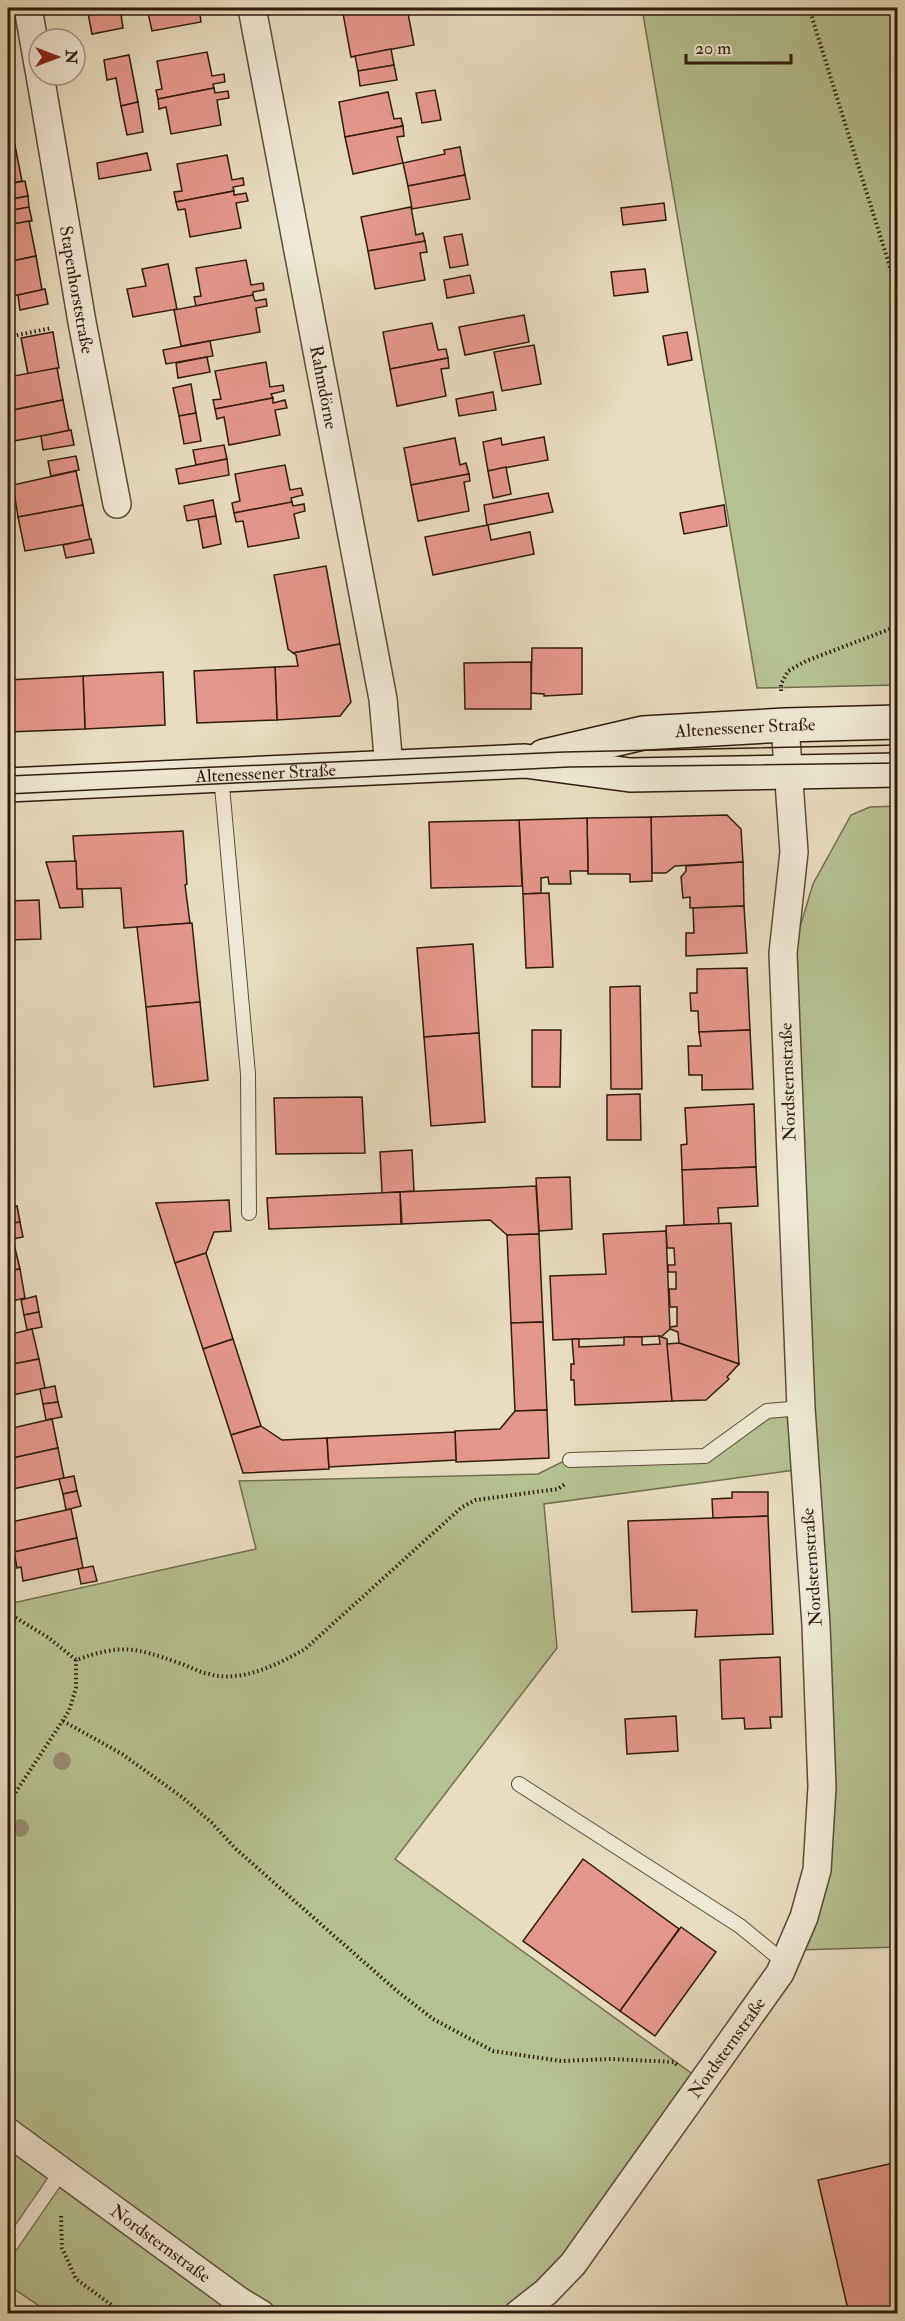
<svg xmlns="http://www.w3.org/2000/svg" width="905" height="2321" font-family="'IM FELL Double Pica',serif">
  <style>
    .green { fill: #b6c192; stroke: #726e4f; stroke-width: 1.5 }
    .building { fill: #e6978c; stroke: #2f1b0c; stroke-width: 1.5 }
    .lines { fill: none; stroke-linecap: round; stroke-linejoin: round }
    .lane-casing { stroke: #5d4c39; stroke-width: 16 }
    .street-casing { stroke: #5d4c39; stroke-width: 30 }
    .secondary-casing { stroke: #2f1b0c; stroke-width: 36 }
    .path { stroke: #2f1b0c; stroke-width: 4; stroke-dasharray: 1.5 3; stroke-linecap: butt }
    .lane { stroke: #f0e9d5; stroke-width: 14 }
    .street { stroke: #f0e9d5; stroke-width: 27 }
    .secondary { stroke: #f0e9d5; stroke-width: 33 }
    .tram { stroke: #2f1b0c; stroke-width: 1.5 }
    .tree { fill: #998e73 }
    .labels { text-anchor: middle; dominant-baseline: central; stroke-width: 4.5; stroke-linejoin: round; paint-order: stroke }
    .street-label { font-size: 18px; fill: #2f1b0c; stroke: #f0e9d5 }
  </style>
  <rect width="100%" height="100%" fill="#e8ddbf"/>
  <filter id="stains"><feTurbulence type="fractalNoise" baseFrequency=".00333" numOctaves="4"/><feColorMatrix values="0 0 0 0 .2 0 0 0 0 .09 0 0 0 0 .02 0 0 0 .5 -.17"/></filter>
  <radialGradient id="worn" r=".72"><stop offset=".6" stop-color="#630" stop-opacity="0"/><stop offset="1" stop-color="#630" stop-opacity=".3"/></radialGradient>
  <g class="green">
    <polygon points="642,8 897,8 897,685 757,688"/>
    <polygon points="897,806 897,1947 799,1950 811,1918 791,957 813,884 851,815 870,807"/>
    <polygon points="799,1412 802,1469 544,1504 557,1648 395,1859 698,2078 568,2261 511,2313 268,2313 8,2126 8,1604 256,1549 239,1481 538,1474 568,1459 706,1460 768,1414"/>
    <polygon points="8,2141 250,2313 50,2313 8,2285"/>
  </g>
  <g class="building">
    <polygon points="87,8 120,8 123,28 92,34"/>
    <polygon points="147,8 199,8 201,22 152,31"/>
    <polygon points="342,8 407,8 414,45 351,57"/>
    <polygon points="391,49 394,65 358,71 355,56"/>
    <polygon points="207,52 212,76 224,74 225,82 213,84 214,88 158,99 156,90 162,89 157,61"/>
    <polygon points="129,55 138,102 121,106 116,78 107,80 104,60"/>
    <polygon points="394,65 397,80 360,86 358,71"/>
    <polygon points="214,88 215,93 228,91 229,98 217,100 221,125 171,134 166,107 159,109 158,99"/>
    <polygon points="435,90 441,120 422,123 416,93"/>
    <polygon points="388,92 394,119 401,118 403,126 345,137 339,102"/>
    <polygon points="138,102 143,132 127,135 121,106"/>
    <polygon points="10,103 13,118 8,120 8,104"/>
    <polygon points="10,119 16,151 8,153 8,120"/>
    <polygon points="403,126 404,136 397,137 403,163 353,174 345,137"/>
    <polygon points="460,147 465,175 408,186 403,163 445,154 444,150"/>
    <polygon points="16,151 22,181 8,184 8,153"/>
    <polygon points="147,153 151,170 99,179 97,163"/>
    <polygon points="227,155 232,180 243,178 244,185 233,187 234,191 176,202 174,192 182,191 177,164"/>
    <polygon points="465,175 470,199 412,209 408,186"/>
    <polygon points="25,181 28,196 8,200 8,184"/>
    <polygon points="234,191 234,195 246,193 248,201 236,203 241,228 190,237 185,209 178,210 176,202"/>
    <polygon points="28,196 29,207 8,211 8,200"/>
    <polygon points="664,203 666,220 623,225 621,208"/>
    <polygon points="29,207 32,221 8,225 8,211"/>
    <polygon points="411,207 416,235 423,233 425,241 368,251 361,217"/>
    <polygon points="29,221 36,256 8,262 8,225"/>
    <polygon points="462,234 468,265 450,268 444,237"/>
    <polygon points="425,241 427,252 420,253 425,280 375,289 368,251"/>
    <polygon points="36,256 42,290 8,297 8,262"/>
    <polygon points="246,260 251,285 263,283 264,290 253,292 253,295 196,306 194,297 201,296 196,268"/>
    <polygon points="168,264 177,309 133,317 127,289 146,286 142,269"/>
    <polygon points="645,269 648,292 614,296 611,272"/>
    <polygon points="470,275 474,293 447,298 444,280"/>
    <polygon points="45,289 48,304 20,310 18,295"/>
    <polygon points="253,295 255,301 266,299 267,306 256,308 260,332 181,346 174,310"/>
    <polygon points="524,315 529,342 465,355 459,327"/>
    <polygon points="432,323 438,350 446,349 448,358 390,369 383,332"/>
    <polygon points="53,332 59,368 28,374 21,338"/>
    <polygon points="687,332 692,360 668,365 663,336"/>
    <polygon points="210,341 213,356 166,364 163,350"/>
    <polygon points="534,345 541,384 502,391 494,352"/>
    <polygon points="207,357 210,372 178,378 176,363"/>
    <polygon points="448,358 449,368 441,369 446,396 397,406 390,369"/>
    <polygon points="266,362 270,387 283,385 284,391 271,394 273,398 215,409 213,400 221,399 215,371"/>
    <polygon points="57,368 63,400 8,411 8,377"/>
    <polygon points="191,384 196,413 179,416 173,388"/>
    <polygon points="493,392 496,410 459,416 456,399"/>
    <polygon points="273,398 273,403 285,400 287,408 275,410 280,435 229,445 224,417 217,419 215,409"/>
    <polygon points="63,400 69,431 8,442 8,411"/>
    <polygon points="196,413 201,441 184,444 179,416"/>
    <polygon points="71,430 74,445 43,450 41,436"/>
    <polygon points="544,437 548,460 488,471 483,442 501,438 502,445"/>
    <polygon points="455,438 460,465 466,463 469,474 411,485 404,448"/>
    <polygon points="224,445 227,459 196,465 193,450"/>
    <polygon points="76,456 79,470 51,476 48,461"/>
    <polygon points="227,459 229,475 179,484 176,469"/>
    <polygon points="285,465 290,490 301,488 303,495 291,498 292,502 234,513 232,503 240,501 235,474"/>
    <polygon points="506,467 511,494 493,498 488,471"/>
    <polygon points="76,471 83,505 18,517 13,485"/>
    <polygon points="469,474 470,481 464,482 469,511 418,521 411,485"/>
    <polygon points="548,493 553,512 487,525 484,505"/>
    <polygon points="213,500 216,516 187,521 184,506"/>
    <polygon points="292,502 293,506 304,504 305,511 294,514 299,538 248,547 243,521 236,522 234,513"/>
    <polygon points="83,505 90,540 25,551 18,517"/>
    <polygon points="724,505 727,526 684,534 680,513"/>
    <polygon points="216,516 221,544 203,548 198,519"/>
    <polygon points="488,525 491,540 530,532 534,554 433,575 425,537"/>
    <polygon points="91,539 94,553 66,558 63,545"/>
    <polygon points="326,566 340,644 293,653 288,649 274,575"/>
    <polygon points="340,644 351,702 340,716 277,720 275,667 298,666 296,655 293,653"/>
    <polygon points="532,648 582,648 582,694 544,696 544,694 531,693"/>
    <polygon points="531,662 531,709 465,709 464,663"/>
    <polygon points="275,667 277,720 197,723 194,671"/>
    <polygon points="163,672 165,725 85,729 83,676"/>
    <polygon points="83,676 85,729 8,732 8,680"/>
    <polygon points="727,815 741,829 743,862 675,866 666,873 652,873 651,817"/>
    <polygon points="651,817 652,881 630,882 630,874 588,874 587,818"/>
    <polygon points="587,818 588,871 570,871 571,884 549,884 548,877 541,878 541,893 523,894 519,820"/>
    <polygon points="519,820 522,886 431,888 429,822"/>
    <polygon points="183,831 187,884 185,885 190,923 124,928 121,888 77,889 73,836"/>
    <polygon points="76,861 77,889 82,889 83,907 60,908 46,862"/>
    <polygon points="743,862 744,906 690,908 690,897 683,898 681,877 686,871 686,866"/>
    <polygon points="549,893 553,967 526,968 523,894"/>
    <polygon points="39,900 41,939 8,940 8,901"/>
    <polygon points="744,906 747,953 686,956 686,933 694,933 693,908"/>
    <polygon points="192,923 200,1002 146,1007 137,927"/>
    <polygon points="473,944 479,1033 424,1037 417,948"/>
    <polygon points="747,968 750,1030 699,1032 698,1011 691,1011 690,993 697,993 697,969"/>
    <polygon points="640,986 642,1089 611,1089 610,987"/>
    <polygon points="200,1002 208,1080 154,1087 146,1007"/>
    <polygon points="532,1030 561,1030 560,1087 532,1087"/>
    <polygon points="750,1030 753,1089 702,1090 702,1075 689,1075 688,1046 701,1046 699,1032"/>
    <polygon points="479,1033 485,1122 431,1126 424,1037"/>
    <polygon points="640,1094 641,1140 607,1140 607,1095"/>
    <polygon points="362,1097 365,1153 276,1154 274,1098"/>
    <polygon points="754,1104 756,1167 682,1170 681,1145 687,1144 685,1108"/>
    <polygon points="412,1150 414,1191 382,1193 380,1152"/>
    <polygon points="756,1167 758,1206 718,1208 719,1224 684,1225 682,1170"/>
    <polygon points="570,1177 572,1229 539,1231 536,1178"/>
    <polygon points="536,1186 539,1234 507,1235 490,1220 402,1224 400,1192"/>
    <polygon points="400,1192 401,1224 269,1229 267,1198"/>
    <polygon points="229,1200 231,1231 214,1232 206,1253 175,1263 156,1203"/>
    <polygon points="17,1206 20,1222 8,1224 8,1208"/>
    <polygon points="20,1222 23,1237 8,1240 8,1224"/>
    <polygon points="731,1223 739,1364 679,1343 678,1332 670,1329 670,1327 677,1326 677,1307 670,1307 669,1289 676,1289 676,1272 668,1272 668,1265 675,1265 674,1248 667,1248 666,1226"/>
    <polygon points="666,1231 670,1329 662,1336 553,1340 550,1276 606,1274 603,1234"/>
    <polygon points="539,1234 543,1322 511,1323 507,1235"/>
    <polygon points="13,1240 20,1269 8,1271 8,1241"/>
    <polygon points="206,1253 233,1339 203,1349 175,1263"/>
    <polygon points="20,1269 25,1298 8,1302 8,1271"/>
    <polygon points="36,1296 39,1312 24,1315 21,1300"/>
    <polygon points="39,1312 42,1327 27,1330 24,1315"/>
    <polygon points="543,1322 547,1410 515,1411 511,1323"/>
    <polygon points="32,1329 39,1359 8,1365 8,1335"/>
    <polygon points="659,1336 667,1339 672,1401 575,1405 574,1380 571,1380 571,1364 574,1364 572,1339 579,1339 579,1347 624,1345 624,1337 642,1337 642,1345 660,1344"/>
    <polygon points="233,1339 261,1426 231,1435 203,1349"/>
    <polygon points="679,1343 739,1364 727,1377 729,1379 706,1400 672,1401 667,1344"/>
    <polygon points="39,1359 45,1388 8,1396 8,1365"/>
    <polygon points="55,1386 58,1402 43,1404 40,1389"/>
    <polygon points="58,1402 62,1417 46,1420 43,1404"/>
    <polygon points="547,1410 549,1458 456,1462 455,1431 500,1429 515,1411"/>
    <polygon points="52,1419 58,1448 8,1459 8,1429"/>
    <polygon points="261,1426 282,1440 327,1438 329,1469 243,1473 231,1435"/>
    <polygon points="455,1432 456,1460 329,1467 327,1438"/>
    <polygon points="58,1448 64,1478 8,1490 8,1459"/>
    <polygon points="74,1476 77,1491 63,1494 59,1479"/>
    <polygon points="77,1491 81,1506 66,1510 63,1494"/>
    <polygon points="732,1492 768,1492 768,1516 713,1518 712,1499 732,1498"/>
    <polygon points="71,1509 77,1538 14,1552 10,1535 14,1535 11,1522"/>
    <polygon points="768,1516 773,1634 695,1637 697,1610 632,1612 628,1521"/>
    <polygon points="77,1538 83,1568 23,1581 21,1567 17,1568 14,1552"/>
    <polygon points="93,1566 97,1581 81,1584 78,1569"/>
    <polygon points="780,1657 782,1717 770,1717 771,1728 745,1729 744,1718 722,1719 720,1660"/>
    <polygon points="676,1716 678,1751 627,1754 625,1719"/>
    <polygon points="583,1859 679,1929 620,2011 523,1941"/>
    <polygon points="681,1927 716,1952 655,2036 620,2011"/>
    <polygon points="898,2162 898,2314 849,2314 818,2180"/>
  </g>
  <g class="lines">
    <g class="lane-casing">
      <g id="lane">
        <polyline points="221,775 248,1074 249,1213"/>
        <polyline points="570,1460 705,1456 767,1411 801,1408"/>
        <polyline points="519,1784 740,1926 785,1963"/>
        <polyline points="8,2249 61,2172"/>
      </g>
    </g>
    <g class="street-casing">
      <g id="street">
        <polyline points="28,8 39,70"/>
        <path id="s1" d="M252 8 383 699 389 767"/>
        <path id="s2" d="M40 75 82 322 117 504"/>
        <path id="s3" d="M8 2132 238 2300 261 2314"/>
        <path id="s4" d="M518 2314 546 2292 573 2264 780 1973 804 1917 817 1870 822 1787 816 1625 801 1408 783 953 794 852 785 725"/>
      </g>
    </g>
    <g class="secondary-casing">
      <g id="secondary">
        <path id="s5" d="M544 756 643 733 785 725 898 722"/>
        <path id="s6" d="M8 785 525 761 630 775 898 770"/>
      </g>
    </g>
    <g class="path">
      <polyline points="809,8 898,293"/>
      <polyline points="8,337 52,328"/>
      <polyline points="781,691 781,684 788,671 806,661 898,626"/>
      <path d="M8 1613 49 1638 76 1660C121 1644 134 1647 179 1663 189 1666 198 1672 209 1674 241 1683 277 1665 305 1649L462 1507 476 1500 558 1489 565 1484"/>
      <polyline points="63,1721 122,1754 182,1797 212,1823 236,1849 324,1927 397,1991 433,2019 493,2051 561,2061 611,2059 674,2062 677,2065"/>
      <polyline points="8,1804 69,1711 76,1688 76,1660"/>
      <polyline points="61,2216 62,2248 76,2279 124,2314"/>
    </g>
    <use href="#lane" class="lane"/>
    <use href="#street" class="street"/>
    <use href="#secondary" class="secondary"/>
    <g class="tram">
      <polyline points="8,776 564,752 898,745"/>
      <polyline points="8,794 569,767 898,763"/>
    </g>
  </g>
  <g class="tree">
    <circle cx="62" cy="1761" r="9"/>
    <circle cx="20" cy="1828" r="9"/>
  </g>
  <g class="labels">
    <g class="street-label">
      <text stroke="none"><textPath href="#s2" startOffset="218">Stapenhorststraße</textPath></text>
      <text stroke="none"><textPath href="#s1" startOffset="386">Rahmdörne</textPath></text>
      <text stroke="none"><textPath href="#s5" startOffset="204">Altenessener Straße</textPath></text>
      <text stroke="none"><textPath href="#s6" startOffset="258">Altenessener Straße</textPath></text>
      <text transform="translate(788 1082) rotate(-92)">Nordsternstraße</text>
      <text transform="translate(812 1567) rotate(-94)">Nordsternstraße</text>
      <text stroke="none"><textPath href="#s4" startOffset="340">Nordsternstraße</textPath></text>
      <text stroke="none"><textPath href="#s3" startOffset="189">Nordsternstraße</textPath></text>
    </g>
  </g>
  <rect width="905" height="2321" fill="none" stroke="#e8ddbf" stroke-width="30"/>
  <rect x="9" y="9" width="887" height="2303" fill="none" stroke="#2f1b0c" stroke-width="3"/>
  <rect x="15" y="15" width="875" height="2291" fill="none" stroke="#2f1b0c" stroke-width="1.5"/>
  <g transform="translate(57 57) rotate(90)"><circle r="28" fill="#f0e9d5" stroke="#a39785" stroke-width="1.5"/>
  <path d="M0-4.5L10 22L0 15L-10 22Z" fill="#8f2418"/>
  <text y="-9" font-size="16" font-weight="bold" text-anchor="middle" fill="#2f1b0c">N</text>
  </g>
  <path d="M686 54v9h105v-9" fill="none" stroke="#2f1b0c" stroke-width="3"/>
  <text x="695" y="54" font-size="18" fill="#2f1b0c" stroke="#f0e9d5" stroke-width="4.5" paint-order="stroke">20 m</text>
  <rect width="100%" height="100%" filter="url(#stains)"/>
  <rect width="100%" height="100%" fill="url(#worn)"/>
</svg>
